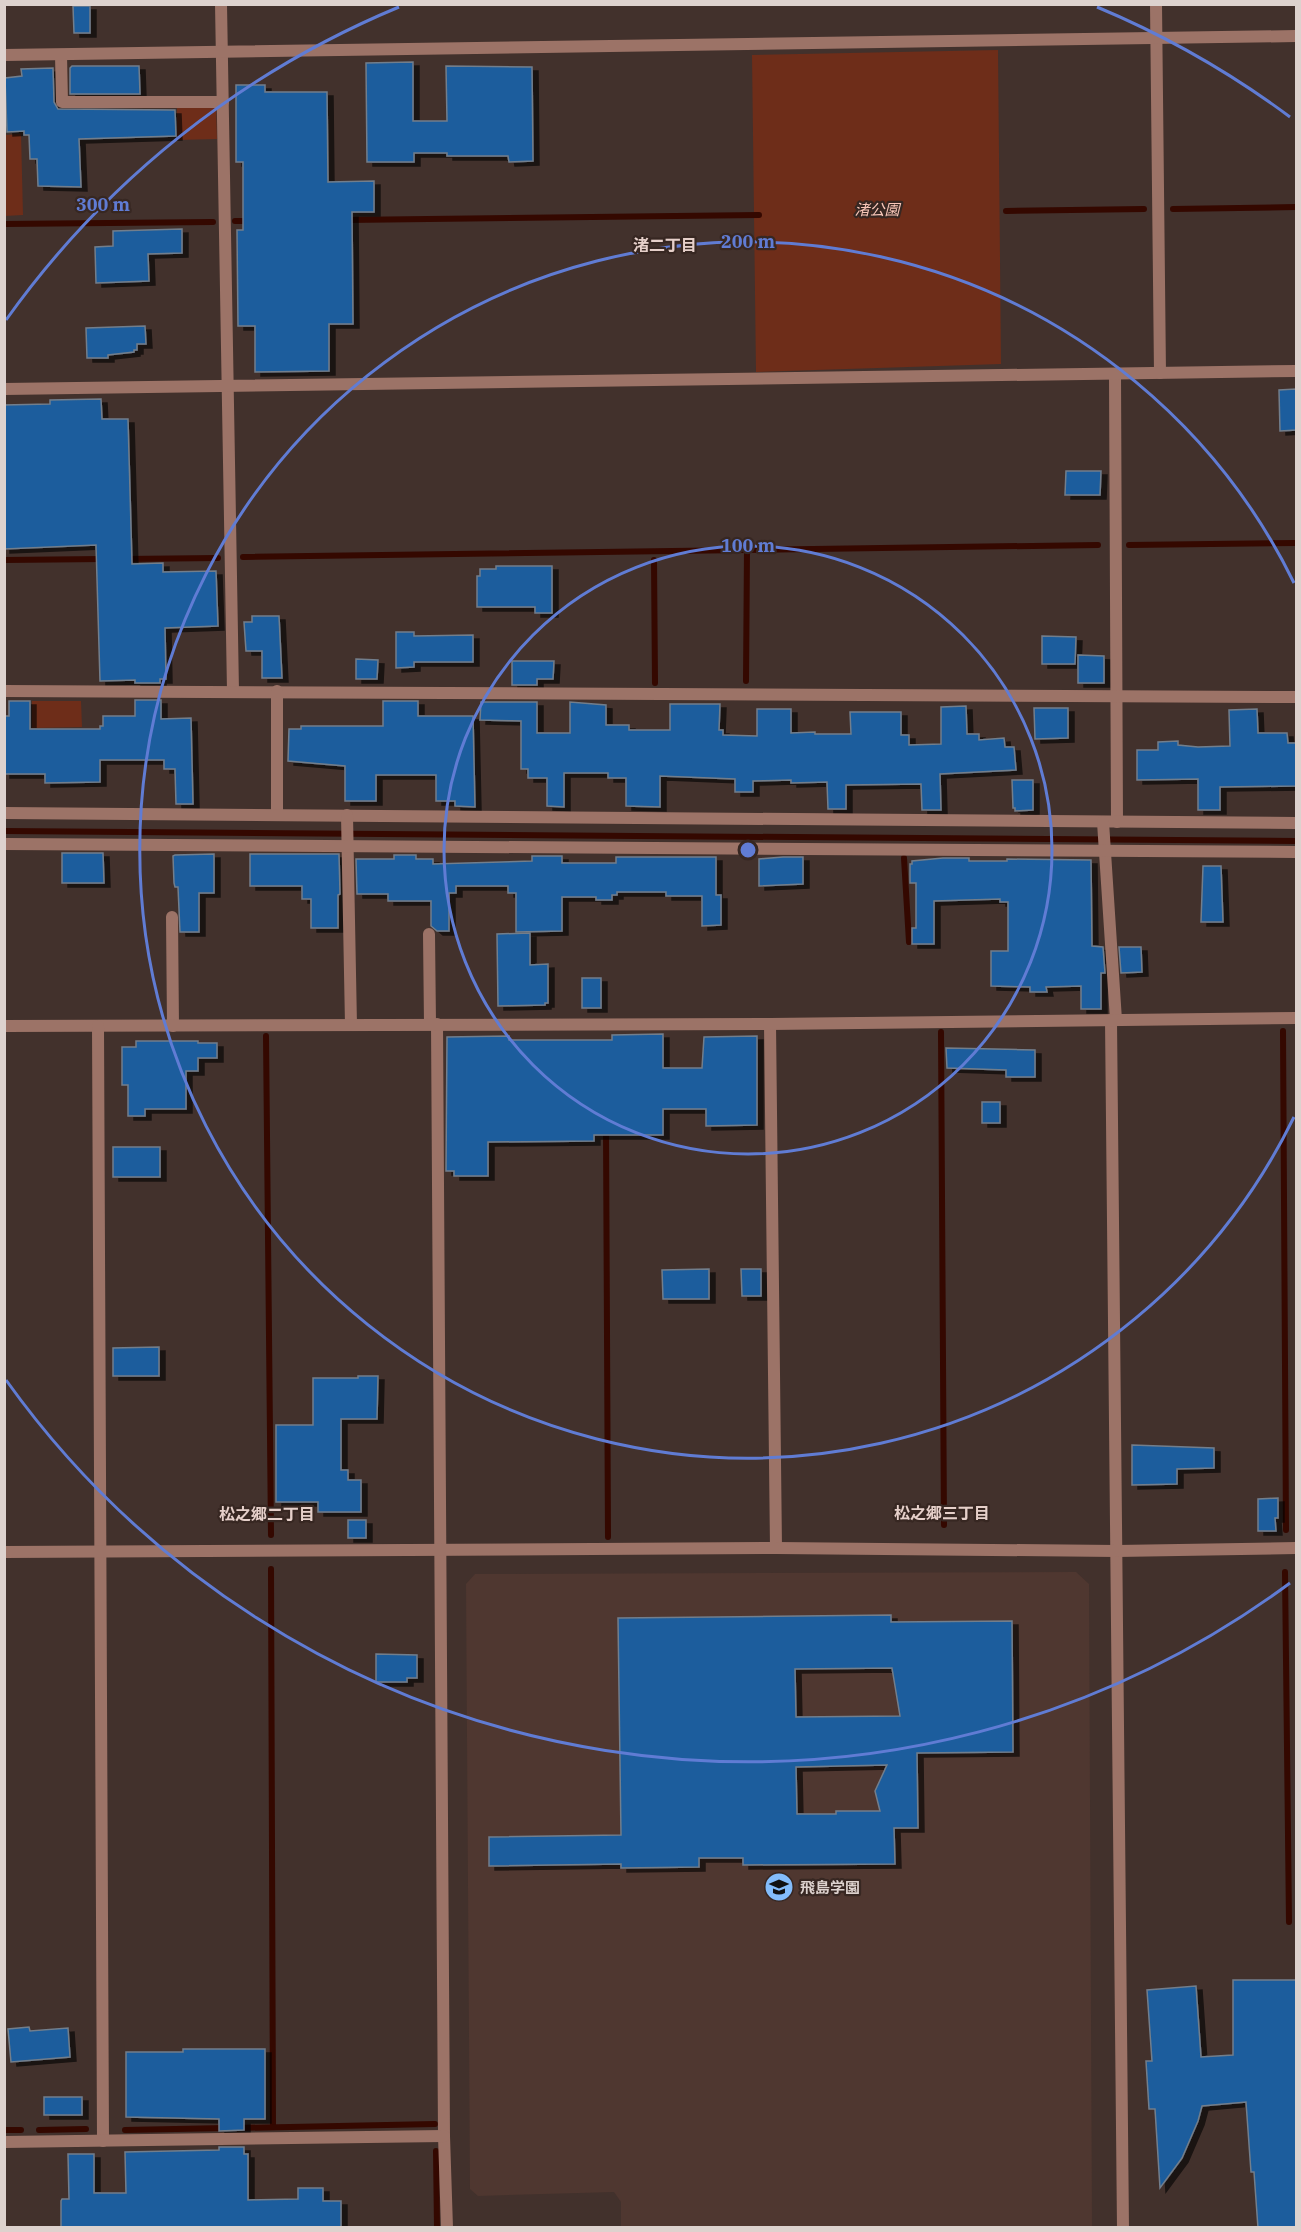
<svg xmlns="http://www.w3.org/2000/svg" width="1301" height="2232" font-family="'IBM Plex Serif','Noto Sans JP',serif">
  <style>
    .built { fill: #4f3730 }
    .green { fill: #6e2d19 }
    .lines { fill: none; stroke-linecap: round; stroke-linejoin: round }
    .stream { stroke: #340800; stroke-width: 6 }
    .building { fill: #1a5d9d; stroke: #727e8c; stroke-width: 1.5; fill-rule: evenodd; filter: url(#shadow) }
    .service { stroke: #9c7367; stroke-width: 12 }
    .minor { stroke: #9c7367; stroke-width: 12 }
    .tertiary { stroke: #9c7367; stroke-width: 12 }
    .ring { fill: none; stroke: #607cd4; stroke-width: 3 }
    .labels { text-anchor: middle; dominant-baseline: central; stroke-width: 4.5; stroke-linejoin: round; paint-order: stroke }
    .park-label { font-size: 15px; font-style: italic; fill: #f8c6b8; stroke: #372722 }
    .poi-label { font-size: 15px; font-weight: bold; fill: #ddd2ce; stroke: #372722; text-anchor: start }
    .neighbourhood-label { font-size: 16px; font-weight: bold; fill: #e6d0ca; stroke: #372722 }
    .centre { fill: #607cd4; stroke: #372722; stroke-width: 3 }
    .ring-label { font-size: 18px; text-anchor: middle; font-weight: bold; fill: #607cd4; stroke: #372722; stroke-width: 4.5; stroke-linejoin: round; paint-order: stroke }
  </style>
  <defs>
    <filter id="shadow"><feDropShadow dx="6" dy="4" stdDeviation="0" flood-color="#0009"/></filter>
  </defs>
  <rect width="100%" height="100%" fill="#42312c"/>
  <polygon class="built" points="1076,1572 1089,1584 1092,2227 621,2227 621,2202 614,2192 478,2196 470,2189 466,1584 475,1574"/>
  <g class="green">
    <polygon points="998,50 1001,364 756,372 752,55"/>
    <polygon points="177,108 216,108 217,139 177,140"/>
    <polygon points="21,134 23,215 5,216 5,135"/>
    <polygon points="32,701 81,701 82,727 32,728"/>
  </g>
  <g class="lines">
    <g class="stream">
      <polyline points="1173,209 1296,207"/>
      <polyline points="1006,211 1144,209"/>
      <polyline points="346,220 759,215"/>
      <polyline points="235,221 249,221"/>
      <polyline points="4,224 213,222"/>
      <polyline points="1129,545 1296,543"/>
      <polyline points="243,557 1098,545"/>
      <polyline points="125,559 218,558"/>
      <polyline points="4,560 103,559"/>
      <polyline points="654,560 655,683"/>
      <polyline points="746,681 747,549"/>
      <polyline points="4,831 1296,841"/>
      <polyline points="904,858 909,942"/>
      <polyline points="1283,1031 1286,1530"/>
      <polyline points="941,1032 944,1525"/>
      <polyline points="266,1036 271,1535"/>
      <polyline points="606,1130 608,1537"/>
      <polyline points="271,1569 273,2127"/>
      <polyline points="1285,1572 1289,1922"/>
      <polyline points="236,2128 435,2124"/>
      <polyline points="4,2130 21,2130"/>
      <polyline points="39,2130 86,2129"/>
      <polyline points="125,2130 226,2128"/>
      <polyline points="436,2151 437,2228"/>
    </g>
  </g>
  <g class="building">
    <polygon points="73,6 90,6 90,33 74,33"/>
    <polygon points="413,62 413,121 447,121 446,66 532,67 533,161 509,162 508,156 447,156 447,153 414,153 414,162 367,162 366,63"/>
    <polygon points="72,66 139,66 140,94 70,94 70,68"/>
    <polygon points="53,68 54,102 58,109 175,110 176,136 79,139 81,187 38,186 37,159 30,159 29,135 24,135 24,131 7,132 5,78 22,76 21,69"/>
    <polygon points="236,85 265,85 265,92 327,92 328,182 374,181 374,212 352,212 353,324 329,324 329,371 255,372 255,326 238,326 237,230 243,230 243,162 236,162"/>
    <polygon points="182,229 182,253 148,254 149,281 96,283 95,247 113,246 113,231"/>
    <polygon points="145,326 146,344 137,344 137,350 134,350 134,352 108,355 108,358 87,358 86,328"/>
    <polygon points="1296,389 1296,430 1280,431 1279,390"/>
    <polygon points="101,399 102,419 128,419 132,564 163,563 163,572 216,571 218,626 165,628 166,679 160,679 160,683 135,683 135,680 100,681 96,545 4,549 4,405 50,404 50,400"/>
    <polygon points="1066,471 1101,471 1100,495 1065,495"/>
    <polygon points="496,566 552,566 552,613 535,613 535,607 477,607 477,576 480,576 480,569 496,569"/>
    <polygon points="252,616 279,616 282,678 262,678 262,651 246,651 244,622 252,622"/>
    <polygon points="396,632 414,632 414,636 473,635 473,662 414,662 414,667 396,668"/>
    <polygon points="1042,636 1076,637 1075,664 1042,664"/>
    <polygon points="1078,655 1104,656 1104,683 1078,683"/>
    <polygon points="356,659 378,660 377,679 356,679"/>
    <polygon points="512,661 554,661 553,679 537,679 537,685 512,685"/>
    <polygon points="135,700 161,700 161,719 191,718 193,804 176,804 175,769 164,769 164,760 100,760 100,782 45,783 45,774 4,774 4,716 9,716 9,701 30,701 30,729 100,729 100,726 103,726 103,716 135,716"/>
    <polygon points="383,701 418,701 418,716 473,716 475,807 455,806 455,801 436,801 436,775 376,775 376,801 345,801 345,766 288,761 289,729 301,729 301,726 383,726"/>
    <polygon points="481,702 537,702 537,733 570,733 570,702 606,705 606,725 629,725 629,730 670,730 670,704 720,704 719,730 723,730 723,735 757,736 757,709 791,709 791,733 815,732 815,734 851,734 850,712 901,712 901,735 909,735 909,745 941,744 941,707 966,706 967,734 979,734 979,740 1004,738 1005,747 1014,747 1016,770 940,774 941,810 922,810 921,784 846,785 846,809 828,809 827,782 791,783 791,780 753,781 753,792 735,792 735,779 660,776 660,807 626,806 626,778 608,778 608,773 564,773 564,807 547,806 547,778 528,778 528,769 521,769 521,721 480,720"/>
    <polygon points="1034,708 1068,708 1068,738 1035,739"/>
    <polygon points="1257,709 1258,733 1287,733 1288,743 1296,743 1296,786 1220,787 1220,810 1198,810 1198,779 1137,780 1137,750 1158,750 1158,742 1178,741 1178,745 1198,747 1230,746 1229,710"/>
    <polygon points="1012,780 1033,780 1033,810 1015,811 1015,808 1013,808"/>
    <polygon points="62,853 103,853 104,883 62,883"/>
    <polygon points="214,854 214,893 199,893 199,932 180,932 178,887 175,887 174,883 173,856 175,855"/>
    <polygon points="250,854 339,854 340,894 338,895 338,928 311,928 311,899 302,899 302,886 250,886"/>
    <polygon points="394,855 416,855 416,859 433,859 433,864 532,861 532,856 562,856 562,863 616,863 616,857 716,857 716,895 721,895 721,925 702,926 702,896 666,896 666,892 617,892 617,895 612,895 612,900 596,900 596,897 562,897 562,931 516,932 516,893 508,893 508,886 456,886 456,893 449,893 449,931 437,931 431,926 431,901 388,901 388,894 357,894 356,859 394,859"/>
    <polygon points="783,857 803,857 803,884 759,886 759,859"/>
    <polygon points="943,858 969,858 969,861 1007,861 1007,859 1091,860 1092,946 1103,947 1105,973 1101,973 1101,1009 1081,1009 1081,986 1046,987 1047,992 1030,992 1030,987 991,986 991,951 1008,951 1008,902 1000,902 1000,899 934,901 934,944 912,944 912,928 916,928 916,883 910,883 910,864 912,864 912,861"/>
    <polygon points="1203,866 1221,866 1223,922 1201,922"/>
    <polygon points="530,933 530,965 548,964 548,1003 545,1003 545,1005 498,1006 497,934"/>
    <polygon points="1119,947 1141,947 1142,972 1121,973"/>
    <rect x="582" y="978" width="19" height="30"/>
    <polygon points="663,1034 663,1068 702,1068 704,1037 757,1036 757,1125 706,1126 706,1109 663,1109 663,1135 594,1135 594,1141 488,1142 488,1176 454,1176 454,1171 446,1171 447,1037 509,1036 509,1040 612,1040 612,1035"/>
    <polygon points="136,1041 198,1041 198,1043 217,1043 217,1058 198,1058 198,1071 186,1071 186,1109 145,1109 145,1116 128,1116 128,1085 122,1085 122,1047 136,1047"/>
    <polygon points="946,1048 1035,1050 1035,1077 1006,1077 1006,1070 947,1068"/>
    <rect x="982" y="1102" width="18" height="21"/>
    <rect x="113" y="1147" width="47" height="30"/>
    <polygon points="709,1269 709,1299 663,1299 662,1270"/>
    <polygon points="741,1269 761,1269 761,1296 742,1296"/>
    <polygon points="159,1347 159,1376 113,1376 113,1348"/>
    <polygon points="358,1376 378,1376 377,1419 341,1419 341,1470 348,1470 348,1480 361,1480 361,1512 318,1512 318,1502 276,1502 276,1425 313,1425 313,1378 358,1378"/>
    <polygon points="1132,1445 1214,1448 1214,1468 1177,1469 1177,1484 1132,1485"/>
    <polygon points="1278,1498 1278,1518 1275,1518 1276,1531 1258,1531 1258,1499"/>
    <rect x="348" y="1520" width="18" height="18"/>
    <path d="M891 1615V1622L1012 1621 1013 1752 917 1753 918 1828H894L895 1864 743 1865V1858H699V1867L621 1868V1864L489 1866V1837L621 1835 618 1618ZM892 1668 900 1716 796 1717 795 1669ZM887 1765 875 1791 880 1811H836V1814H797L796 1767Z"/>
    <polygon points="376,1654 417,1655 417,1678 407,1678 407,1682 376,1682"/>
    <polygon points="1233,1980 1296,1980 1296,2228 1258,2228 1254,2172 1251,2172 1246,2102 1202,2106 1198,2121 1182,2158 1160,2188 1155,2109 1149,2109 1146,2061 1152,2061 1147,1990 1196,1986 1201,2057 1233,2055"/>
    <polygon points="29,2027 30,2031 68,2028 70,2057 11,2062 8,2029"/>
    <polygon points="183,2049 265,2049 265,2119 244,2119 244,2130 219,2131 219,2119 126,2117 126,2052 183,2052"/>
    <rect x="44" y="2097" width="38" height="18"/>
    <polygon points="219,2147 244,2147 244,2154 248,2154 248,2200 298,2199 298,2188 323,2188 323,2201 341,2201 341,2228 61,2228 61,2201 62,2199 69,2199 68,2154 94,2154 94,2193 126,2193 125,2152 219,2150"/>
  </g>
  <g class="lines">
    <g class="service">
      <polyline points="61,55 62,102 223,102"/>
      <polyline points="172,917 173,1026"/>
      <polyline points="429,934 430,1024"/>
    </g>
    <g class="minor">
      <polyline points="221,4 233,691"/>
      <polyline points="1156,4 1160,373"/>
      <polyline points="4,55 1296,36"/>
      <polyline points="1115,374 1117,822"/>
      <polyline points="4,389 1296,371"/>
      <polyline points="4,691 1296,697"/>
      <polyline points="277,691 277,815"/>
      <polyline points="4,813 1296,823"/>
      <polyline points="347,815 351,1025"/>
      <polyline points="1103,822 1116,1020"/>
      <polyline points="4,844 1296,852"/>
      <polyline points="1111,1020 1123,2228"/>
      <polyline points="437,1024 444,2136 447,2228"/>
      <polyline points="770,1024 776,1548"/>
      <polyline points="4,1026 770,1024 1296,1018"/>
      <polyline points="98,1026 103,2141"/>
      <polyline points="4,2142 444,2136"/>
    </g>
    <polyline class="tertiary" points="4,1552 776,1548 1117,1551 1296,1548"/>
  </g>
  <g class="ring">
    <circle cx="748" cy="850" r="304"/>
    <path d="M1294 1117A608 608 0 1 1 1294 583"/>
    <path d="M1290 1583A912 912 0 0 1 6 1380M6 320A912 912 0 0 1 399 7M1097 7A912 912 0 0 1 1290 117"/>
  </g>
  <defs>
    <g id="school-disc" transform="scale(1.5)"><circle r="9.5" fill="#83bcfb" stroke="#372722"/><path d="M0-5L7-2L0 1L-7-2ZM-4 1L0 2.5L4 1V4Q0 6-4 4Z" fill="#111"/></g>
  </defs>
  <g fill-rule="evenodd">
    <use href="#school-disc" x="779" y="1887"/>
  </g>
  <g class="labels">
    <g class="park-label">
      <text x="877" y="209">渚公園</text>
    </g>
    <g class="poi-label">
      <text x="800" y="1887">飛島学園</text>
    </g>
    <g class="neighbourhood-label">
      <text x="665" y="245">渚二丁目</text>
      <text x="942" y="1513">松之郷三丁目</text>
      <text x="267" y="1514">松之郷二丁目</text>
    </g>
  </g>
  <circle cx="748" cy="850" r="9" class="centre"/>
  <g class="ring-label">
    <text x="103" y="211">300 m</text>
    <text x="748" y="248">200 m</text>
    <text x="748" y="552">100 m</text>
  </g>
  <rect width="1301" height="2232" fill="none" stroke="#ddd2ce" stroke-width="12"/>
</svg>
